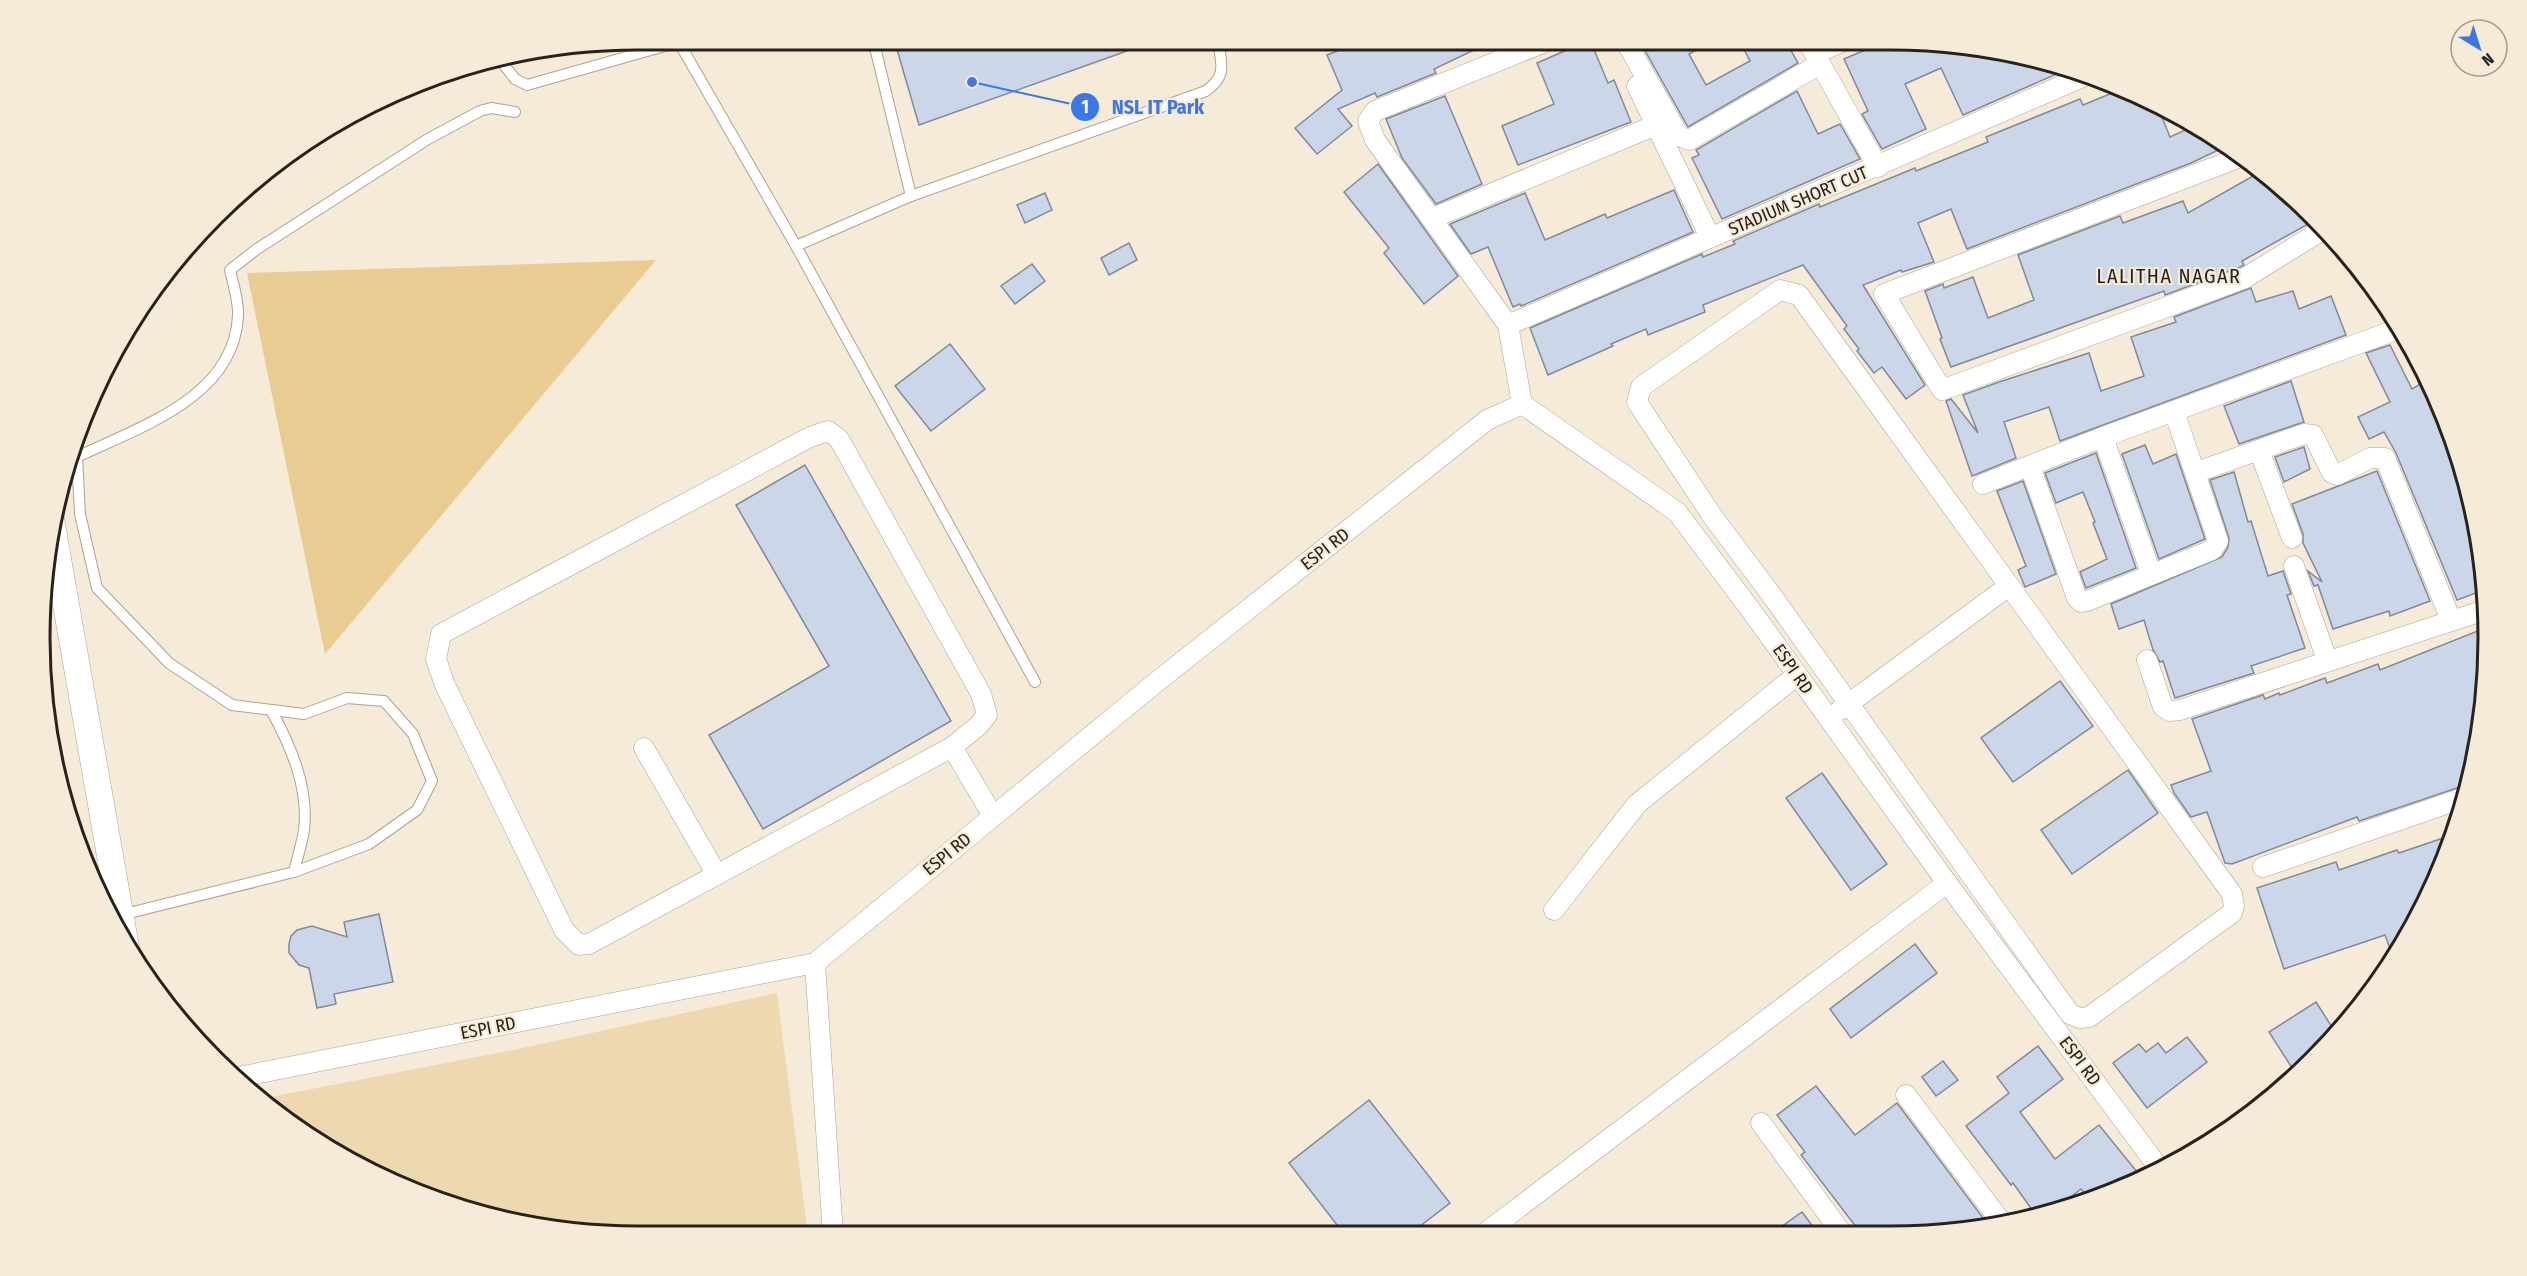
<svg xmlns="http://www.w3.org/2000/svg" width="2527" height="1276" font-family="'Fira Sans Condensed',sans-serif">
  <style>
    .green { fill: #eed8b0 }
    .water { fill: #eacb91 }
    .building { fill: #cbd6e8; stroke: #80899b; stroke-width: 1.5 }
    .lines { fill: none; stroke-linecap: round; stroke-linejoin: round }
    .service-casing { stroke: #aca290; stroke-width: 12 }
    .minor-casing { stroke: #aca290; stroke-width: 21 }
    .tertiary-casing { stroke: #aca290; stroke-width: 27 }
    .service { stroke: #fff; stroke-width: 10 }
    .minor { stroke: #fff; stroke-width: 20 }
    .tertiary { stroke: #fff; stroke-width: 26 }
    .labels { text-anchor: middle; dominant-baseline: central; stroke-width: 4.5; stroke-linejoin: round; paint-order: stroke }
    .street-label { font-size: 18px; fill: #27231c; stroke: #f6ebd8 }
    .neighbourhood-label { font-size: 20px; letter-spacing: 1.5px; fill: #27231c; stroke: #f6ebd8 }
    .rim { fill: none; stroke: #27231c; stroke-width: 3 }
    .leader { fill: none; stroke: #3c77e6; stroke-width: 2 }
    .callout-dot { fill: #3c77e6; stroke: #f6ebd8; stroke-width: 2 }
    .mark-label { font-size: 18px; text-anchor: middle; font-weight: bold; fill: #fff }
    .callout-label { font-size: 20px; text-anchor: middle; font-weight: bold; fill: #3c77e6; stroke: #f6ebd8; stroke-width: 4.5; stroke-linejoin: round; paint-order: stroke }
  </style>
  <rect width="100%" height="100%" fill="#f6ebd8"/>
  <polygon class="green" points="777,993 808,1235 599,1236 483,1217 373,1175 305,1136 260,1099 518,1049"/>
  <polygon class="water" points="656,260 325,654 247,273"/>
  <g class="building">
    <polygon points="894,39 1151,40 1152,42 919,125"/>
    <polygon points="1373,40 1495,40 1434,69 1436,73 1377,97 1375,93 1338,109 1352,126 1317,154 1295,128 1342,90 1327,55 1360,42 1361,45"/>
    <polygon points="1590,40 1608,83 1614,80 1631,122 1518,165 1502,126 1554,104 1537,63"/>
    <polygon points="1639,40 1715,40 1689,54 1706,85 1750,61 1739,40 1785,40 1798,63 1688,127"/>
    <polygon points="1889,40 1928,40 1970,47 1974,56 1989,50 2044,59 2068,69 1963,115 1941,68 1905,84 1926,129 1882,149 1862,114 1868,111 1844,59"/>
    <polygon points="2122,89 2156,102 2170,137 2194,126 2227,146 2191,163 1967,249 1951,209 1918,223 1934,262 1902,272 1901,270 1863,285 1925,385 1906,399 1882,367 1874,373 1857,351 1859,349 1844,329 1847,326 1803,265 1703,305 1705,312 1648,335 1646,329 1611,344 1613,346 1548,375 1530,328 1702,254 1703,257 1735,244 1733,241 1819,204 1820,207 1915,168 1916,171 1988,142 1986,137 2080,99 2083,105"/>
    <polygon points="1797,91 1818,134 1840,124 1860,159 1722,219 1692,158 1699,155 1696,150"/>
    <polygon points="1445,96 1482,184 1436,204 1402,158 1386,119"/>
    <polygon points="1378,164 1458,276 1424,304 1384,253 1389,248 1344,192"/>
    <polygon points="2262,171 2315,220 2242,261 2244,265 2240,267 2165,295 2164,291 1951,367 1940,339 1942,338 1925,291 1943,284 1944,288 1973,277 1988,318 2034,300 2018,255 2120,216 2123,223 2183,201 2188,213"/>
    <polygon points="1674,190 1693,232 1521,306 1520,304 1513,307 1488,247 1471,254 1450,224 1525,193 1545,240 1605,214 1607,218"/>
    <polygon points="1045,193 1052,210 1025,223 1017,205"/>
    <polygon points="1129,243 1137,260 1109,275 1101,258"/>
    <polygon points="1032,264 1045,281 1015,304 1001,286"/>
    <polygon points="2251,288 2256,302 2293,291 2299,309 2331,296 2346,335 2060,441 2049,407 2004,422 2016,458 1972,476 1946,401 1951,399 1978,433 1963,395 1999,382 2089,353 2101,391 2144,376 2131,337 2176,322 2174,317"/>
    <polygon points="950,344 985,389 931,431 895,386"/>
    <polygon points="2390,345 2412,389 2427,380 2456,445 2483,560 2484,590 2457,600 2396,453 2384,432 2369,439 2358,417 2390,402 2366,353"/>
    <polygon points="2291,381 2304,422 2239,444 2224,406"/>
    <polygon points="2145,445 2153,464 2176,454 2205,539 2159,559 2122,454"/>
    <polygon points="2304,447 2310,469 2284,482 2275,457"/>
    <polygon points="2096,453 2136,568 2086,588 2080,572 2107,559 2093,523 2095,522 2083,492 2056,503 2045,473"/>
    <polygon points="805,465 951,721 763,829 709,735 829,666 736,505"/>
    <polygon points="2377,471 2430,601 2390,616 2389,611 2333,629 2318,585 2314,586 2308,571 2322,582 2303,543 2303,534 2292,504"/>
    <polygon points="2234,472 2248,522 2251,521 2268,576 2283,571 2291,594 2287,595 2305,648 2251,666 2254,673 2175,698 2163,661 2160,662 2153,650 2144,620 2119,629 2111,604 2222,557 2228,547 2229,538 2210,480"/>
    <polygon points="2023,481 2056,574 2025,587 2018,570 2026,566 1997,491"/>
    <polygon points="2485,628 2487,677 2469,784 2359,821 2357,817 2232,864 2225,863 2207,812 2191,817 2174,793 2171,785 2211,771 2192,719 2263,695 2265,699 2279,693 2280,695 2325,678 2327,683 2378,664 2380,670"/>
    <polygon points="2060,681 2093,726 2013,782 1981,738"/>
    <polygon points="2128,770 2158,813 2072,874 2041,830"/>
    <polygon points="1822,773 1887,864 1851,890 1786,798"/>
    <polygon points="2452,835 2426,903 2392,954 2385,935 2284,969 2257,888 2336,862 2339,870 2397,850 2399,853"/>
    <polygon points="379,914 393,982 334,994 336,1004 317,1008 309,968 299,965 289,953 289,944 291,936 297,930 312,926 347,937 344,922"/>
    <polygon points="1915,944 1937,973 1851,1038 1830,1009"/>
    <polygon points="2316,1002 2337,1035 2310,1060 2294,1071 2269,1032"/>
    <polygon points="2187,1037 2207,1062 2147,1108 2113,1063 2139,1044 2146,1052 2158,1043 2166,1053"/>
    <polygon points="2038,1046 2063,1079 2020,1112 2055,1159 2099,1125 2142,1178 2118,1192 2089,1199 2081,1189 2056,1208 2035,1214 2013,1183 2011,1185 1966,1126 2009,1093 1997,1077"/>
    <polygon points="1943,1061 1958,1080 1936,1096 1922,1077"/>
    <polygon points="1816,1086 1855,1135 1897,1103 1989,1226 1968,1232 1860,1232 1801,1155 1805,1152 1777,1115"/>
    <polygon points="1369,1100 1450,1203 1411,1233 1344,1234 1289,1163"/>
    <polygon points="1802,1212 1817,1232 1774,1232"/>
  </g>
  <g class="lines">
    <g class="service-casing">
      <g id="service">
        <path d="M677 39 796 246 911 196 1206 91C1228 75 1221 64 1218 40"/>
        <polyline points="873,39 911,196"/>
        <polyline points="498,57 515,79 527,85 679,42"/>
        <polyline points="796,246 1035,682"/>
        <path d="M271 710C291 746 309 788 304 830 302 844 297 858 294 872"/>
        <path d="M121 915 294 872 369 844 417 810 432 781 413 734 384 701 347 698 304 714 232 705 169 663 97 588 80 514 77 457C139 427 234 398 238 316 239 301 233 284 230 270L257 249 428 139 480 111 491 108 515 112"/>
      </g>
    </g>
    <g class="minor-casing">
      <g id="minor">
        <polyline points="1625,40 1679,136 1689,140 1820,64"/>
        <polyline points="1807,40 1878,167"/>
        <polyline points="1815,54 1846,40"/>
        <polyline points="1637,86 1710,237"/>
        <polyline points="2243,156 1884,294 1942,390 2245,278 2324,229"/>
        <polyline points="1433,218 1656,125"/>
        <polygon points="1780,290 1799,295 2232,894 2234,906 2232,913 2089,1017 2080,1018 2070,1014 1770,593 1713,517 1637,402 1641,387"/>
        <polyline points="1508,325 2087,75"/>
        <polyline points="1522,404 1508,325 1375,140 1368,121 1375,111 1550,40"/>
        <polyline points="2103,437 2151,573"/>
        <polyline points="2259,450 2292,538"/>
        <polyline points="2030,466 2077,598 2081,602 2087,601 2212,550 2218,541 2174,411"/>
        <polyline points="2197,472 2304,434 2313,435 2332,473 2337,475 2370,458 2385,458 2451,620"/>
        <polyline points="1983,484 2103,437 2401,328"/>
        <polyline points="2294,566 2327,660"/>
        <polyline points="2147,660 2163,707 2170,711 2180,710 2485,610"/>
        <polyline points="1840,710 2009,586"/>
        <polyline points="952,747 589,944 579,945 564,930 445,685 436,659 441,634 810,437 828,431 839,439 981,694 987,715 978,726 952,747 993,816"/>
        <polyline points="644,748 717,875"/>
        <polyline points="2263,867 2466,797"/>
        <polyline points="1554,910 1637,804 1797,675"/>
        <polyline points="815,963 833,1235"/>
        <polyline points="234,1078 815,963 1159,680 1487,420 1522,404 1677,512 1750,609 1947,883 2159,1168"/>
        <polyline points="1906,1095 2002,1223"/>
        <polyline points="1761,1123 1841,1232"/>
        <polyline points="1485,1233 1947,883"/>
      </g>
    </g>
    <g class="tertiary-casing">
      <polyline id="tertiary" points="51,519 126,947"/>
    </g>
    <use href="#service" class="service"/>
    <use href="#minor" class="minor"/>
    <use href="#tertiary" class="tertiary"/>
  </g>
  <g class="labels">
    <g class="street-label">
      <text transform="translate(1798 201) rotate(-23)">STADIUM SHORT CUT</text>
      <text transform="translate(1325 549) rotate(-38)">ESPI RD</text>
      <text transform="translate(1793 669) rotate(55)">ESPI RD</text>
      <text transform="translate(947 854) rotate(-39)">ESPI RD</text>
      <text transform="translate(488 1028) rotate(-11)">ESPI RD</text>
      <text transform="translate(2080 1061) rotate(53)">ESPI RD</text>
    </g>
    <g class="neighbourhood-label">
      <text x="2169" y="276">LALITHA NAGAR</text>
    </g>
  </g>
  <path d="M0 0H2527V1276H0ZM638 50H1890A588 588 0 0 1 2478 638V638A588 588 0 0 1 1890 1226H638A588 588 0 0 1 50 638V638A588 588 0 0 1 638 50Z" fill="#f6ebd8" fill-rule="evenodd"/>
  <path class="rim" d="M638 50H1890A588 588 0 0 1 2478 638V638A588 588 0 0 1 1890 1226H638A588 588 0 0 1 50 638V638A588 588 0 0 1 638 50Z"/>
  <path class="leader" d="M972 82L1085 107"/>
  <g class="callout-dot">
    <circle cx="972" cy="82" r="6"/>
    <circle cx="1085" cy="107" r="15"/>
  </g>
  <g class="mark-label">
    <text x="1085" y="113">1</text>
  </g>
  <g class="callout-label">
    <text x="1158" y="114">NSL IT Park</text>
  </g>
  <g transform="translate(2479 48) rotate(142)"><circle r="28" fill="#f6ebd8" stroke="#a39b8d" stroke-width="1.5"/>
  <path d="M0-4.5L10 22L0 15L-10 22Z" fill="#3c77e6"/>
  <text y="-9" font-size="16" font-weight="bold" text-anchor="middle" fill="#27231c">N</text>
  </g>
</svg>
